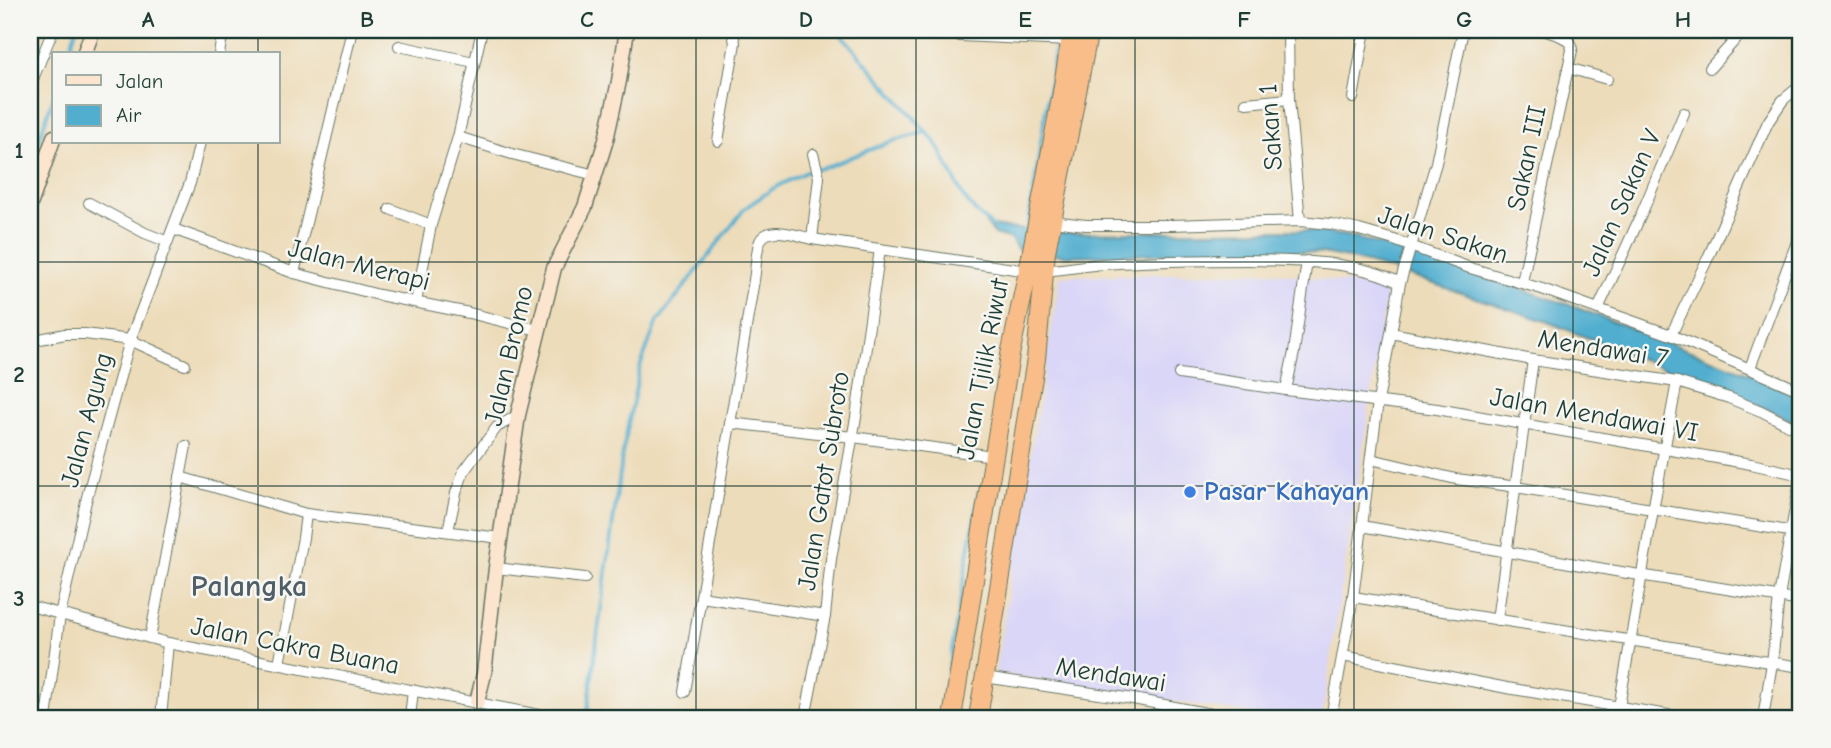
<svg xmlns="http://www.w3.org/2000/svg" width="1831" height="748" font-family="'Comic Neue',sans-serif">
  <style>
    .built { fill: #dad6f7 }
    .water { fill: #51aecf; stroke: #387682; stroke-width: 2 }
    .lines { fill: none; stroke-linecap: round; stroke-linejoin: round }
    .stream { stroke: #51aecf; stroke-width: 3.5 }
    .street-casing { stroke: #677563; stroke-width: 12 }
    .secondary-casing { stroke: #677563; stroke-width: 17 }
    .highway-casing { stroke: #677563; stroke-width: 20 }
    .street { stroke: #fff; stroke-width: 10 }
    .secondary { stroke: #fce5cf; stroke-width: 14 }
    .highway { stroke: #f8bd88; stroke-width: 18 }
    .grid { fill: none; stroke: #1f3d34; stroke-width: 2; stroke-opacity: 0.55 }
    .shop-dot { fill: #3f7fe0; stroke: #f6f6f2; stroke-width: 2.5 }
    .labels { text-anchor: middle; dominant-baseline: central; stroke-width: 5; stroke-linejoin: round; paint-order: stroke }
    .street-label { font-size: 26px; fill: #1f3d34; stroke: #f6f6f2 }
    .shop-label { font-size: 26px; font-weight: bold; fill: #366cbe; stroke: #f6f6f2; text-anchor: start }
    .quarter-label { font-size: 30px; font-weight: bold; fill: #505f67; stroke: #f6f6f2 }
    .neatline { fill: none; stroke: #1f3d34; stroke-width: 2.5 }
    .grid-label { font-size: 23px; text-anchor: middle; font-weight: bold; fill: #1f3d34 }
  </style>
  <rect width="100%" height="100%" fill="#f6f6f2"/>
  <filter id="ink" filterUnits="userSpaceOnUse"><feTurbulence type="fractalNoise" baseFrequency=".0143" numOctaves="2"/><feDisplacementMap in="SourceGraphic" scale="14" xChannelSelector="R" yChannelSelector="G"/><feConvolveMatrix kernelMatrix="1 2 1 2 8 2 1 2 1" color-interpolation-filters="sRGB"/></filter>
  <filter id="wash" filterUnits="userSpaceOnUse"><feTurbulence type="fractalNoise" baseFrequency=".00686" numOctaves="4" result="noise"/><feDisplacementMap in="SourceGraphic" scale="28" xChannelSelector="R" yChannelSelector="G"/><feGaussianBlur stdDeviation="1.57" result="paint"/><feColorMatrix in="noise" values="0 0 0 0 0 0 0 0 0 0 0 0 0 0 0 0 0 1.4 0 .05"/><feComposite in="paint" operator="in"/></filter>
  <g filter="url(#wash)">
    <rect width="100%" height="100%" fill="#eddcb9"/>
    <g class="built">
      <polygon points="1275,272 1387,289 1322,718 1278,718 995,673 1060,276"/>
      <polygon points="268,710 347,718 267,718"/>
    </g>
    <polygon class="water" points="984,220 992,226 1006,228 1071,233 1280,230 1313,231 1347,236 1400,250 1567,304 1764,379 1801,397 1801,426 1772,411 1548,322 1389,269 1348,258 1322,253 1292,251 1068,256 1017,249 1011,239 994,234"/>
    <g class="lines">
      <g class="stream">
        <polyline points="835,30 840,33 937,144 964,198 979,215 992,226"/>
        <polyline points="68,54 76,30"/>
        <polyline points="30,166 54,95"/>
        <polyline points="1027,232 1058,30"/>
        <polyline points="587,718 595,653 623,450 640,367 656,324 745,208 774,188 806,172 826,167 890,142 926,132"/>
        <polyline points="940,718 979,492"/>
      </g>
    </g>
  </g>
  <g filter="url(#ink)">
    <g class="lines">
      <g class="street-casing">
        <g id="street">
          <polyline points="1288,30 1289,99 1300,221"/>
          <polyline points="960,36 1070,41"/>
          <polyline points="399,46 474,62"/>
          <polyline points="219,54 223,30"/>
          <polyline points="1568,68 1607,79"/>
          <polyline points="1710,68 1744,30"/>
          <polyline points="30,86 53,30"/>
          <polyline points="1353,98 1365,30"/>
          <polyline points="1246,103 1289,99"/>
          <polyline points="458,137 512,154 595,175"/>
          <polyline points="718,141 735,43 733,33 730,30"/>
          <polyline points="89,203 145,233 168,242"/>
          <polyline points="390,209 431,225"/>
          <polyline points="1052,221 1086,225 1171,225 1300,221 1331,224 1359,230 1394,240 1470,268 1542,289 1671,335 1801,391"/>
          <polyline points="173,229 294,273 379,295 469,313 538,330"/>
          <polyline points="812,239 819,177 813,154"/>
          <polyline points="294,273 352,30"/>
          <path d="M1522 282 1572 50C1571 36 1554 34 1542 30"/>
          <polyline points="416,302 431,225 458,137 482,30"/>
          <polyline points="1598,309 1641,215 1684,113"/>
          <polyline points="1391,333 1533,360 1677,382 1729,398 1761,411 1801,431"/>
          <polyline points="1671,335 1707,260 1768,122 1783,100 1801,85"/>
          <polyline points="30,341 65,334 85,334 130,340 185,365"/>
          <polyline points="1750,368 1801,231"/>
          <polyline points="1179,374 1286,390 1437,409 1751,464 1801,475"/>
          <polyline points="1286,390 1294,352 1307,261"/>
          <polyline points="730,423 853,437 993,456"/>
          <polyline points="1371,459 1456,479 1503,485 1801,533"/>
          <polyline points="180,477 306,514 500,538"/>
          <polyline points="1362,526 1621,572 1801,601"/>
          <polyline points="448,531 456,493 464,471 497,427 518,415"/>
          <polyline points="496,568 585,578"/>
          <polyline points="1353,597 1801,667"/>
          <polyline points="30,606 168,643 555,718"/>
          <path d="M825 616 701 597 754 280C756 270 756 249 760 241 768 224 799 236 812 239L1028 271C1053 272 1078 266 1103 264 1151 261 1199 260 1248 260 1297 261 1356 260 1400 283"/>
          <polyline points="1497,620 1533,360"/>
          <polyline points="150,638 186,446"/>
          <polyline points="1343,656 1507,688 1686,718"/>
          <polyline points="279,664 303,538 306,514"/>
          <polyline points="984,677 1133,699 1232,718"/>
          <polyline points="685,692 701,597"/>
          <polyline points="1619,707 1653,510 1677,382"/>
          <polyline points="46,718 60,615 87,497 130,340 190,183 200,142"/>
          <polyline points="161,718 168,643"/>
          <polyline points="410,718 413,690"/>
          <polyline points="805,718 825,616 831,559 856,417 880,249"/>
          <polyline points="1331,718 1353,597 1378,401 1391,333 1400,283 1436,163 1463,30"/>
          <polyline points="1763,718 1772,663 1779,597 1801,476"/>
        </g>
      </g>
      <g class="secondary-casing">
        <g id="secondary">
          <polyline points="84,54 93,30"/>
          <polyline points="30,205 54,137"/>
          <polyline points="477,702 484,674 496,568 518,415 554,268 585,207 606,140 619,81 627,30"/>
        </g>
      </g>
      <g class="highway-casing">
        <g id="highway">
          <polyline points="952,718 1010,355 1028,271 1061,98 1072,30"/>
          <polyline points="978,718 1036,359 1046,252 1089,30"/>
        </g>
      </g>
      <use href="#street" class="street"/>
      <use href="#secondary" class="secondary"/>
      <use href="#highway" class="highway"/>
    </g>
  </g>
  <path class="grid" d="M258 30V54M477 30V718M696 30V718M916 30V718M1135 30V718M1354 30V718M1573 30V718M258 142V718M30 262H1801M30 486H1801"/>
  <circle class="shop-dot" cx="1190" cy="492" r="7"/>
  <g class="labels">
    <g class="street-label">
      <text transform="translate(1271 127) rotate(-94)">Sakan 1</text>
      <text transform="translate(1527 158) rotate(-78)">Sakan III</text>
      <text transform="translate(1622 203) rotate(-66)">Jalan Sakan V</text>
      <text transform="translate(1443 235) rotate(18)">Jalan Sakan</text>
      <text transform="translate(359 265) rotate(14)">Jalan Merapi</text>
      <text transform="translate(1603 349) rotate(9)">Mendawai 7</text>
      <text transform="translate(509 356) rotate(-77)">Jalan Bromo</text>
      <text transform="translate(983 369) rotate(-79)">Jalan Tjilik Riwut</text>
      <text transform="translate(1594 415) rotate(10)">Jalan Mendawai VI</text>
      <text transform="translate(87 420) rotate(-75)">Jalan Agung</text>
      <text transform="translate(824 481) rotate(-81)">Jalan Gatot Subroto</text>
      <text transform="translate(295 646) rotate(11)">Jalan Cakra Buana</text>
      <text transform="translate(1111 675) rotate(9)">Mendawai</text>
    </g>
    <g class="shop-label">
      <text x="1204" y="492">Pasar Kahayan</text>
    </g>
    <g class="quarter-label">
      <text x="249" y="586">Palangka</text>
    </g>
  </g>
  <rect width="1831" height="748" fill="none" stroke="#f6f6f2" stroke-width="77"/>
  <rect x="52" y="52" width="228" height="91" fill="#f6f6f2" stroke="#a0aca6" stroke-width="2"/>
  <rect x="66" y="75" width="35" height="10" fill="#fce5cf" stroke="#a0aca6" stroke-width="2"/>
  <text x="116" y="88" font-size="21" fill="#1f3d34">Jalan</text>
  <rect x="66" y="105" width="35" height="21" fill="#51aecf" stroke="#a0aca6" stroke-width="2"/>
  <text x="116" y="122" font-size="21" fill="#1f3d34">Air</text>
  <rect x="38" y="38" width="1754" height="672" class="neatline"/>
  <g class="grid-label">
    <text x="148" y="27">A</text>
    <text x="367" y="27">B</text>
    <text x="587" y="27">C</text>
    <text x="806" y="27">D</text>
    <text x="1025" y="27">E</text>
    <text x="1244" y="27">F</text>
    <text x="1464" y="27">G</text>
    <text x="1683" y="27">H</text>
    <text x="19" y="158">1</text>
    <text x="19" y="382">2</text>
    <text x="19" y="606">3</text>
  </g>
</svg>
